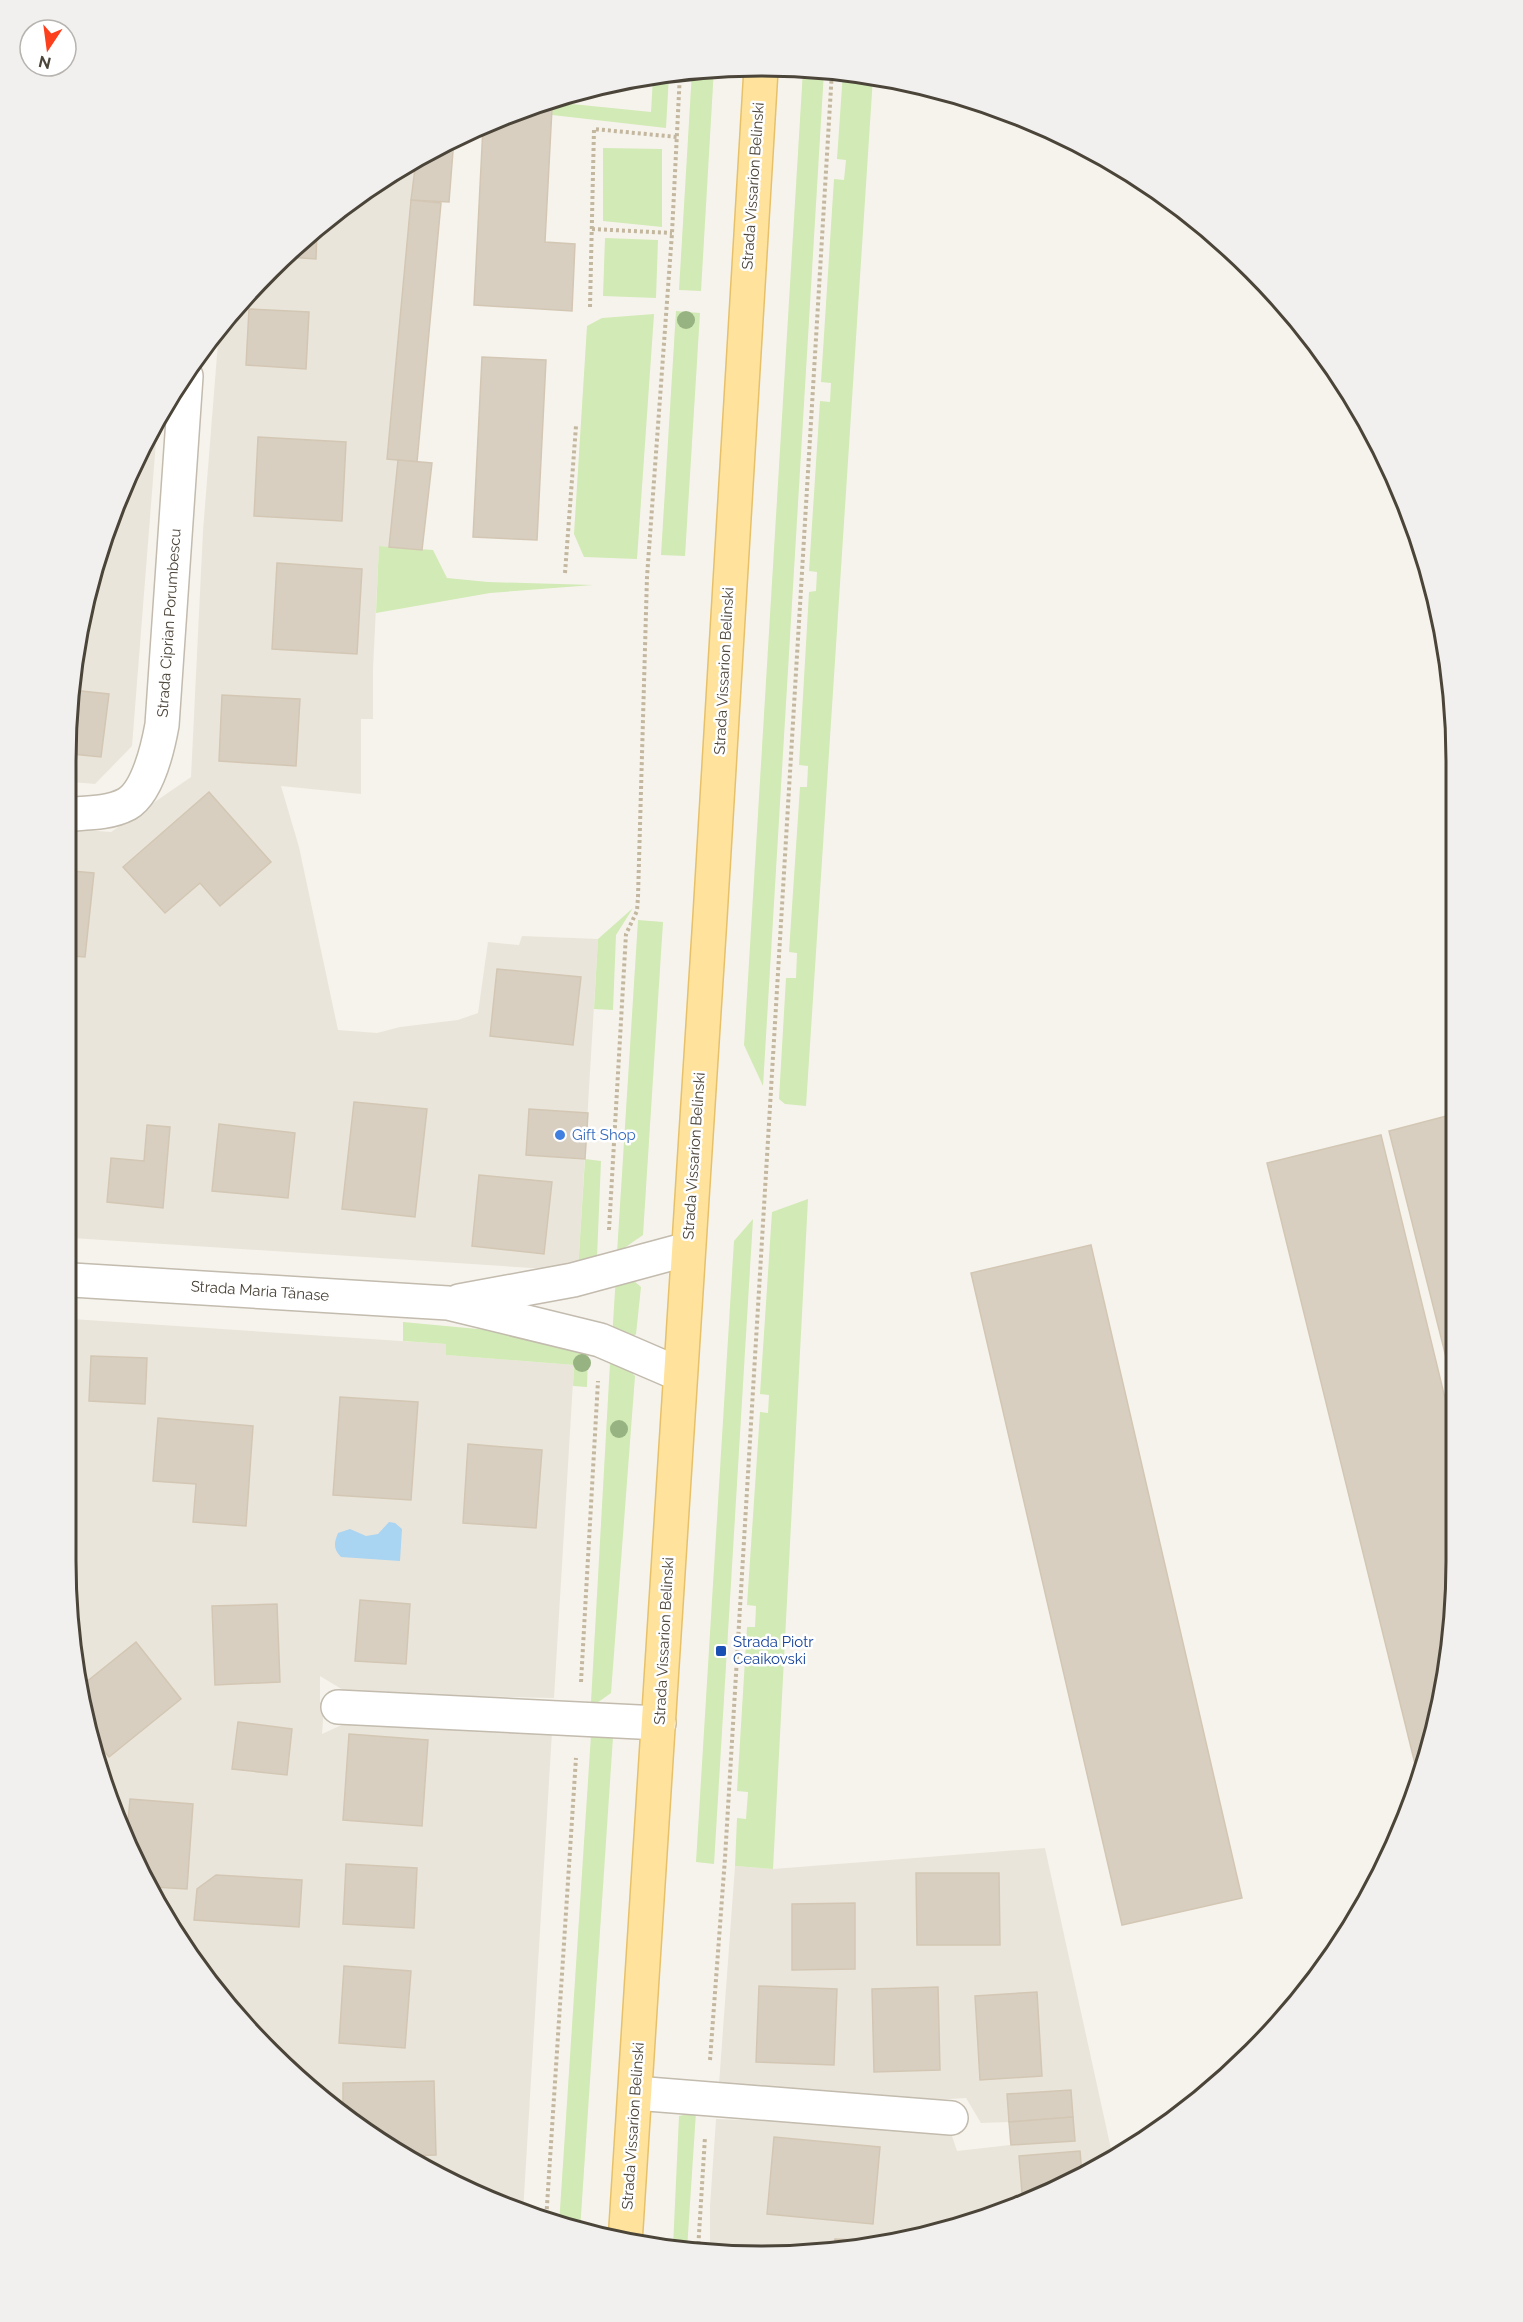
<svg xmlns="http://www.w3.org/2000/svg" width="1523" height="2322" font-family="Raleway,sans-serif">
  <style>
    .residential { fill: #eae5da }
    .green { fill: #d2eab5 }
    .water { fill: #a9d4f2 }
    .building { fill: #d8cfc1; stroke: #d3c7b4; stroke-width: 1.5 }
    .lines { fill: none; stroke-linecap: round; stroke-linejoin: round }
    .minor-casing { stroke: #c2bbae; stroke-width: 36 }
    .major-casing { stroke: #e6c16a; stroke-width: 36 }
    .path { stroke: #c4b79f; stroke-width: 4; stroke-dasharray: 3 3; stroke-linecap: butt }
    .minor { stroke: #fff; stroke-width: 33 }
    .major { stroke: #ffe39c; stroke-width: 33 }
    .tree { fill: #97b381 }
    .shop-dot { fill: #3f7fe0; stroke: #fff; stroke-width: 2 }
    .transit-dot { fill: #1a4fb4; stroke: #fff; stroke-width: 2 }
    .labels { text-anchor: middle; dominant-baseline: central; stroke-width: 5; stroke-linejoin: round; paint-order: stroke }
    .street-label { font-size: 15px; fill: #4b4439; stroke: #fff }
    .shop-label { font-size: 15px; fill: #366cbe; stroke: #fff; text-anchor: start }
    .transit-label { font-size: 15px; fill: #164399; stroke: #fff; text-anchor: start }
    .rim { fill: none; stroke: #4b4439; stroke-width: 3 }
  </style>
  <rect width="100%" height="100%" fill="#f6f3ec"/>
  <g class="residential">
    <polygon points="416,161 411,200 398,460 389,547 379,546 373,669 373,719 361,719 361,794 281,786 299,847 338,1030 377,1033 400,1027 458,1020 478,1013 488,942 519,945 522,936 598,939 578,1271 72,1238 72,829 111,832 191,777 203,531 219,330 238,303 338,210"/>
    <polygon points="158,416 132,746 95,784 72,782 72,670 119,495"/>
    <polygon points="72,1319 446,1344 447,1355 574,1365 554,1698 348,1693 320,1676 320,1702 324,1707 322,1734 346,1723 552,1732 523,2213 414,2163 338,2112 239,2019 183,1947 103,1784 72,1652"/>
    <polygon points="1045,1848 1113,2158 1028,2203 942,2232 761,2256 710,2251 710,2206 716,2119 949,2127 957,2151 1010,2145 1009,2122 981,2123 966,2098 933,2100 868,2098 719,2084 735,1866 773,1869"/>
  </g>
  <g class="green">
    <polygon points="714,68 701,291 679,290 692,71"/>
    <polygon points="803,70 824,71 763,1086 744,1045"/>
    <polygon points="843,72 873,77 806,1106 785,1104 779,1099 786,978 796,978 797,953 789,952 800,787 807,787 808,766 799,765 809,592 816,591 817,572 809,571 820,401 830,402 831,383 821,382 834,179 844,180 846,160 837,159"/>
    <polygon points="669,75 666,128 552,115 552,102 651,112 653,78"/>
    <polygon points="603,148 662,149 662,227 603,221"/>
    <polygon points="605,238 658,240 656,298 603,296"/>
    <polygon points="676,311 700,313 685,556 661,555"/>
    <polygon points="654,314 637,559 584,557 574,534 587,326 602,318"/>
    <polygon points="379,546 433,550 447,578 488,582 593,585 490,593 376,613"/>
    <polygon points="633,908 616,935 613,1010 594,1009 598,939"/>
    <polygon points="638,920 663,922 643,1235 617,1253"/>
    <polygon points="585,1159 601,1161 597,1257 578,1271"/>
    <polygon points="808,1199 773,1869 735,1866 737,1818 746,1819 748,1792 737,1791 747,1627 755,1627 756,1606 747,1605 760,1412 768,1413 769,1395 760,1394 772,1212"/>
    <polygon points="753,1219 714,1864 696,1862 734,1241"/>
    <polygon points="616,1275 627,1275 641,1287 636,1334 628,1340 612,1339"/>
    <polygon points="403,1322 543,1335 588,1352 587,1387 573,1386 574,1365 446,1355 446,1344 403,1341"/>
    <polygon points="610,1363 623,1363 635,1376 611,1693 597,1703 591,1702"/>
    <polygon points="591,1735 613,1737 580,2230 559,2225"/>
    <polygon points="696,2112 687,2249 673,2247 679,2116"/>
  </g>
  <path class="water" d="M389 1522 395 1523 402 1529 400 1561 341 1557C333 1549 334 1543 338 1533L350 1529 366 1536 378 1534Z"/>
  <g class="building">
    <polygon points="587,89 577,99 560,98 581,90"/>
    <polygon points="535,107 552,108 545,242 575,244 572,311 474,305 483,127"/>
    <polygon points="454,138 449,202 411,200 416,161"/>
    <polygon points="411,200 441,203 417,462 387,459"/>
    <polygon points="317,229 316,259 288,257"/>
    <polygon points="249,309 309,312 306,369 246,365"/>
    <polygon points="482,357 546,360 537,540 473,537"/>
    <polygon points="258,437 346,442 342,521 254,516"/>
    <polygon points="398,460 432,463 422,550 389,547"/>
    <polygon points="277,563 362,569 357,654 272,649"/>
    <polygon points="72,690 109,694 101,757 72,754"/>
    <polygon points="222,695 300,699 296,766 219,761"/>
    <polygon points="209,792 271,862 220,906 200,883 165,913 123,867"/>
    <polygon points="72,871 94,873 85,957 72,956"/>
    <polygon points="497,969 581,977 573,1045 490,1036"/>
    <polygon points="354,1102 427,1109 415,1217 342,1209"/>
    <polygon points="529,1109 588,1113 585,1159 526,1155"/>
    <polygon points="1454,1114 1452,1381 1389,1131"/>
    <polygon points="219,1124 295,1133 288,1198 212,1191"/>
    <polygon points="147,1125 170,1127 163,1208 107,1202 111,1158 144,1161"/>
    <polygon points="1381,1135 1452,1427 1451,1651 1418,1776 1267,1163"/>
    <polygon points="479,1175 552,1182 544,1254 472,1246"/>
    <polygon points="1091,1245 1242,1898 1122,1925 971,1273"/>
    <polygon points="91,1356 147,1358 145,1404 89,1401"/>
    <polygon points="340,1397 418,1402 411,1500 333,1495"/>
    <polygon points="158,1418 253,1426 246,1526 193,1522 196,1484 153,1481"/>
    <polygon points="468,1444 542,1450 536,1528 463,1523"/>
    <polygon points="360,1600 410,1604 406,1664 355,1661"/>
    <polygon points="277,1604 280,1682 215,1685 212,1606"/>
    <polygon points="136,1642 181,1699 109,1757 91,1735 80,1687"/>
    <polygon points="238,1722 292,1729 287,1775 232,1769"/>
    <polygon points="349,1734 428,1740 422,1826 343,1820"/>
    <polygon points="130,1799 193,1804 187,1889 154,1887 127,1833"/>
    <polygon points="346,1864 417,1868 414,1928 343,1924"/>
    <polygon points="916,1873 999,1873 1000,1945 917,1945"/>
    <polygon points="216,1875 302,1880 299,1927 194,1920 197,1889"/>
    <polygon points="855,1903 855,1969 792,1970 792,1904"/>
    <polygon points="344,1966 411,1971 405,2048 339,2043"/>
    <polygon points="759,1986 837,1989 834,2065 756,2062"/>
    <polygon points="938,1987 940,2070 874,2072 872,1989"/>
    <polygon points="1037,1992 1042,2076 980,2080 975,1996"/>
    <polygon points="434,2081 436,2155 403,2156 343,2116 343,2083"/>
    <polygon points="1071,2090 1073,2117 1009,2122 1007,2094"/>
    <polygon points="1073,2117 1075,2141 1011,2145 1009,2122"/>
    <polygon points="774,2137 880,2147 873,2224 767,2214"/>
    <polygon points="1080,2151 1082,2174 1023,2205 1019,2156"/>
    <polygon points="835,2239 873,2241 834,2246"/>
  </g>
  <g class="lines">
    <g class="minor-casing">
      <g id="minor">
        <path d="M72 814C90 813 110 813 127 804 148 792 158 747 162 725L186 376"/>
        <polyline points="72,1280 448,1303 600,1340 679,1374"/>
        <polyline points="459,1301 573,1280 688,1249"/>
        <polyline points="338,1707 659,1723"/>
        <polyline points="635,2093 951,2118"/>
      </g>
    </g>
    <g class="major-casing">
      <polyline id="major" points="625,2243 710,917 761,69"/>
    </g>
    <g class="path">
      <polyline points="592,229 672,233"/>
      <polyline points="590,307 594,129 677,137"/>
      <polyline points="565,573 576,426"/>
      <polyline points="609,1230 626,934 637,911 638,897 647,577 672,233 680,73"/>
      <polyline points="581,1682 598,1381"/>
      <polyline points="710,2060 725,1858 832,71"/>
      <polyline points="546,2221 576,1758"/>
      <polyline points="698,2250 705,2137"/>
    </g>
    <use href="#minor" class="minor"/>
    <use href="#major" class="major"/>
  </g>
  <g class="tree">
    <circle cx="686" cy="320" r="9"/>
    <circle cx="582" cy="1363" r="9"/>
    <circle cx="619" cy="1429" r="9"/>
  </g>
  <circle class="shop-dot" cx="560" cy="1135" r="6"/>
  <rect class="transit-dot" x="715" y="1645" width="12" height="12" rx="3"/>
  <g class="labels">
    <g class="street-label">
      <text transform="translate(753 186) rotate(-86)">Strada Vissarion Belinski</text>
      <text transform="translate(169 623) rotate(-86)">Strada Ciprian Porumbescu</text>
      <text transform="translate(724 671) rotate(-87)">Strada Vissarion Belinski</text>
      <text transform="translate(694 1156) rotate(-86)">Strada Vissarion Belinski</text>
      <text transform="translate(260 1291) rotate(4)">Strada Maria Tănase</text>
      <text transform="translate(664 1641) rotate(-87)">Strada Vissarion Belinski</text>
      <text transform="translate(633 2126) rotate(-86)">Strada Vissarion Belinski</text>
    </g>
    <g class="shop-label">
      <text x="572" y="1135">Gift Shop</text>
    </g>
    <g class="transit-label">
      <text x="733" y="1642">Strada Piotr<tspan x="733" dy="17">Ceaikovski</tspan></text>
    </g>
  </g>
  <path d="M0 0H1523V2322H0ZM761 76H761A685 685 0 0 1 1446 761V1561A685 685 0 0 1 761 2246H761A685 685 0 0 1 76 1561V761A685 685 0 0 1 761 76Z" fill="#f1f0ef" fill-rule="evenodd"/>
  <path class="rim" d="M761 76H761A685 685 0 0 1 1446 761V1561A685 685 0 0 1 761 2246H761A685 685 0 0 1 76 1561V761A685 685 0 0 1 761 76Z"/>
  <g transform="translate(48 48) rotate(193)"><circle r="28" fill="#ffffff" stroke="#b7b4b0" stroke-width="1.5"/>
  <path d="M0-4.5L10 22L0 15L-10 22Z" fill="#fc3f1d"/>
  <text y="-9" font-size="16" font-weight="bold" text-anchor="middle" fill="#4b4439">N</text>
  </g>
</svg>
